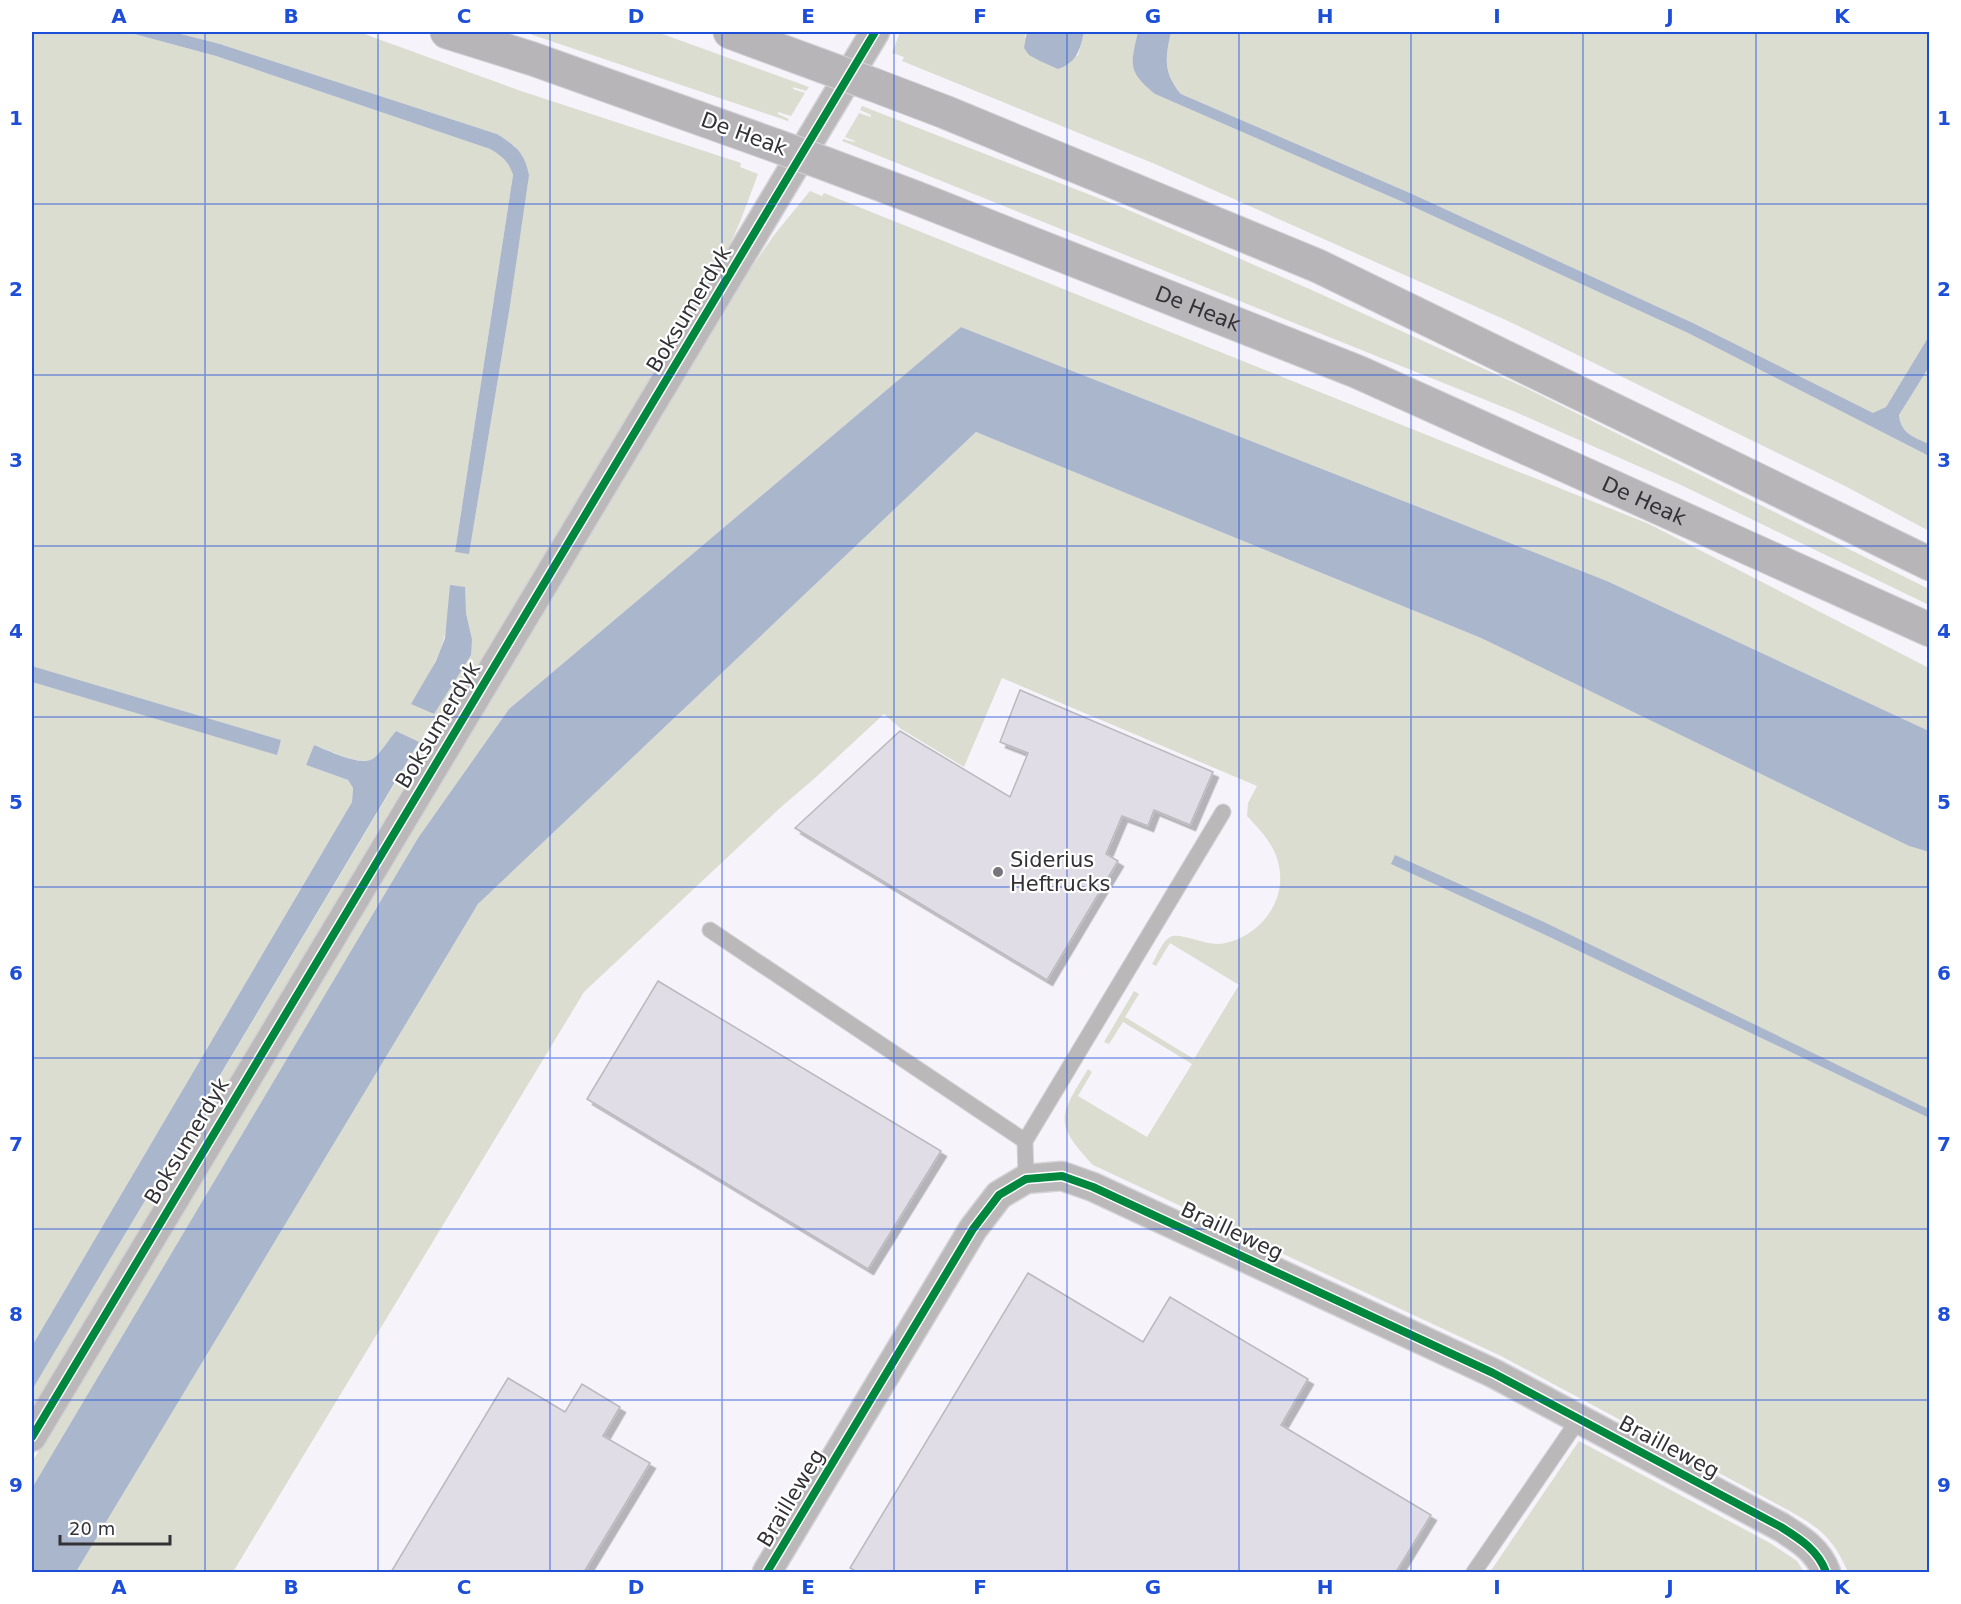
<svg xmlns="http://www.w3.org/2000/svg" width="1961" height="1604" viewBox="0 0 1961 1604" font-family="'DejaVu Sans',sans-serif">
<style>
.green{fill:#dbddd0;fill-rule:evenodd}
.water{fill:#aab6cb}
.building{fill:#e0dde6;stroke:#bab9bd;stroke-width:1.5;filter:url(#shadow)}
.lines{fill:none;stroke-linecap:round;stroke-linejoin:round}
.lane-casing{stroke:#d3d2d6;stroke-width:17}
.street-casing{stroke:#d3d2d6;stroke-width:31}
.highway-casing{stroke:#d3d2d6;stroke-width:35}
.lane{stroke:#bab8b9;stroke-width:15}
.street{stroke:#bab8b9;stroke-width:28}
.highway{stroke:#b7b5b8;stroke-width:33}
.highway-bridge-casing{stroke:#d3d2d6;stroke-width:35;stroke-linecap:butt}
.highway-bridge{stroke:#b7b5b8;stroke-width:33}
.cycleway-casing{stroke:#fff;stroke-width:11}
.cycleway{stroke:#00873e;stroke-width:8}
.grid{fill:none;stroke:#1d4ed8;stroke-width:1.5;stroke-opacity:0.55}
.poi-dot{fill:#77757b;stroke:#fff;stroke-width:2}
.labels{text-anchor:middle;dominant-baseline:central;stroke-width:4.5;stroke-linejoin:round;paint-order:stroke}
.street-label{font-size:21px;fill:#333136;stroke:#fff}
.poi-label{font-size:21px;fill:#333136;stroke:#fff;text-anchor:start}
.neatline{fill:none;stroke:#1d4ed8;stroke-width:2}
.grid-label{font-size:20px;text-anchor:middle;font-weight:bold;fill:#1d4ed8}
</style>
<defs>
<filter id="shadow"><feDropShadow dx="5.5" dy="5.5" stdDeviation="0" flood-color="#0004"/></filter>
</defs>
<rect width="100%" height="100%" fill="#f6f4fa"/>
<!-- green -->
<g class="green">
<path d="M32,32h95l89,24 274,93c12,7 19,13 23,26l-58,377 14,1 40,-241 6,-166 -18,-12 -277,-90 -47,-12h186l159,58 223,73 -1,4 18,7 -18,48 -13,29 -282,469 -7,3 -6,-1 -8,12 6,9 -398,671v-24l387,-647 -23,-12c-7,8 -14,20 -22,27 -13,10 -46,-9 -60,-13l-8,20 42,15 5,8 -1,14 -320,544v-664l244,72 5,-14 -249,-74zM466,613l6,26 -38,75 -22,-10c17,-30 32,-52 36,-86z"/>
<polygon points="524,32 657,32 809,87 806,91 793,87 793,89 805,93 791,116 778,112 778,114 789,119 788,121"/>
<polygon points="900,32 1027,32 1025,37 1078,56 1084,32 1138,32 1133,54 1155,94 1405,203 1688,333 1929,456 1929,531 1845,486 1508,321 1155,164 902,61 904,57 892,53"/>
<path d="M1171,32h758v304l-43,71 -13,7 -11,-5 -169,-86 -283,-130 -229,-99c-18,-23 -16,-36 -10,-62z"/>
<polygon points="862,106 1124,208 1314,291 1526,388 1929,589 1929,605 1681,485 1513,411 842,141 843,139 855,142 855,141 845,137 859,113 871,117 871,115 860,110"/>
<polygon points="810,191 822,196 824,193 1649,524 1929,668 1929,731 1607,581 961,327 509,709 418,838 32,1488 32,1462 749,271 774,235"/>
<path d="M1929,367v77c-15,-7 -28,-10 -30,-29z"/>
<path d="M976,432l505,206 428,208 20,6v257l-537,-245 149,69 388,185v454h-81c-15,-34 -28,-44 -60,-62l-287,-154 -408,-191c-40,-43 -34,-48 -5,-96l4,3 -14,24 69,41 45,-73 -69,-42 -14,22 -5,-2 30,-51 5,3 -14,23 69,42 45,-74 -69,-42 -14,23 -4,-2c5,-8 10,-23 18,-27 9,-5 34,8 49,7 37,-4 68,-40 60,-78 -4,-21 -18,-35 -32,-50l1,-13 9,-17 -255,-108 -38,89 -63,-38 -17,-15 -69,64 -35,30 -196,184 -351,580h-157l402,-668z"/>
<polygon points="1579,1441 1770,1543 1797,1561 1804,1572 1490,1572"/>
</g>
<!-- water -->
<g class="water">
<path d="M127,32h46l47,12 277,90c19,12 27,18 32,41l-20,137 -40,242 -14,-2 58,-377c-4,-13 -11,-19 -23,-26l-274,-93z"/>
<path d="M1027,32h57c-4,18 -7,30 -26,37l-18,-8 -11,-6 -5,-7z"/>
<path d="M1138,32h33c-6,26 -8,40 10,62l229,99 283,130 180,90 13,-6 43,-71v31l-30,48c2,19 15,22 30,29v12l-241,-123 -283,-130 -250,-109c-27,-22 -25,-29 -17,-62z"/>
<polygon points="961,327 1607,581 1929,731 1929,852 1909,846 1481,638 976,432 478,904 76,1572 32,1572 32,1488 418,838 509,709"/>
<polygon points="450,585 465,587 466,613 472,639 471,655 434,714 411,704 436,661 445,638"/>
<polygon points="32,666 281,740 277,755 32,682"/>
<path d="M396,731l23,11 -387,648v-44l320,-544 1,-14 -5,-8 -42,-15 8,-20c14,5 48,23 60,13 8,-7 15,-19 22,-27z"/>
<polygon points="1395,855 1546,923 1920,1105 1929,1109 1929,1118 1541,933 1391,864"/>
</g>
<!-- building -->
<g class="building">
<polygon points="1020,690 1213,772 1190,825 1154,810 1148,826 1122,816 1106,854 1118,861 1047,980 795,828 900,731 1010,797 1028,753 1000,742"/>
<polygon points="658,981 941,1151 868,1269 587,1099"/>
<polygon points="1028,1273 1143,1342 1170,1297 1308,1379 1281,1425 1431,1515 1396,1572 857,1572 850,1568"/>
<polygon points="508,1378 565,1412 582,1384 620,1407 603,1436 650,1463 584,1572 391,1572"/>
</g>
<g class="lines">
<defs>
<g id="lane">
<polyline points="710,930 1025,1141"/>
<polyline points="1026,1179 1025,1141 1223,812"/>
<polyline points="1474,1572 1579,1419"/>
</g>
<g id="street">
<polyline points="32,1437 875,32"/>
<path d="M767,1572l206,-343 26,-34 27,-16 36,-3 31,11 400,186 288,154c19,12 37,23 45,45"/>
</g>
<g id="highway">
<polyline points="447,32 533,59 774,145"/>
<polyline points="730,32 822,66"/>
<polyline points="874,85 945,112 1318,266 1930,564"/>
<path id="s1" d="M826,164l88,33 444,175 572,258"/>
</g>
</defs>
<!-- lane casing -->
<use href="#lane" class="lane-casing"/>
<!-- street casing -->
<use href="#street" class="street-casing"/>
<!-- highway casing -->
<use href="#highway" class="highway-casing"/>
<!-- lane -->
<use href="#lane" class="lane"/>
<!-- street -->
<use href="#street" class="street"/>
<!-- highway -->
<use href="#highway" class="highway"/>
<defs>
<g id="highway-bridge">
<polyline points="822,66 874,85"/>
<polyline points="774,145 826,164"/>
</g>
</defs>
<!-- highway-bridge casing -->
<use href="#highway-bridge" class="highway-bridge-casing"/>
<!-- highway-bridge -->
<use href="#highway-bridge" class="highway-bridge"/>
<defs>
<g id="cycleway">
<polyline points="32,1437 875,32"/>
<path d="M767,1572l206,-343 26,-34 27,-16 36,-3 31,11 400,186 288,154c19,12 37,23 45,45"/>
</g>
</defs>
<!-- cycleway casing -->
<use href="#cycleway" class="cycleway-casing"/>
<!-- cycleway -->
<use href="#cycleway" class="cycleway"/>
</g>
<!-- grid -->
<path class="grid" d="M205,32v1540M378,32v1540M550,32v1540M722,32v1540M894,32v1540M1067,32v1540M1239,32v1540M1411,32v1540M1583,32v1540M1756,32v1540M32,204h1898M32,375h1898M32,546h1898M32,717h1898M32,887h1898M32,1058h1898M32,1229h1898M32,1400h1898"/>
<!-- markers -->
<circle class="poi-dot" cx="998" cy="872" r="6"/>
<g class="labels">
<!-- street labels -->
<g class="street-label">
<text transform="translate(744 134) rotate(20)">De Heak</text>
<text transform="translate(689 309) rotate(-59)">Boksumerdyk</text>
<text stroke="none"><textPath href="#s1" startOffset="399">De Heak</textPath></text>
<text stroke="none"><textPath href="#s1" startOffset="885">De Heak</textPath></text>
<text transform="translate(438 725) rotate(-59)">Boksumerdyk</text>
<text transform="translate(187 1141) rotate(-59)">Boksumerdyk</text>
<text transform="translate(1232 1231) rotate(25)">Brailleweg</text>
<text transform="translate(1669 1447) rotate(28)">Brailleweg</text>
<text transform="translate(791 1498) rotate(-59)">Brailleweg</text>
</g>
<!-- poi labels -->
<g class="poi-label">
<text x="1010" y="860">Siderius<tspan x="1010" dy="24">Heftrucks</tspan></text>
</g>
</g>
<!-- border -->
<rect width="1961" height="1604" fill="none" stroke="#ffffff" stroke-width="66"/>
<!-- scale -->
<path d="M60 1535v9h110v-9" fill="none" stroke="#333136" stroke-width="3"/>
<text x="69" y="1535" font-size="18" fill="#333136" stroke="#ffffff" stroke-width="4.5" paint-order="stroke">20 m</text>
<rect x="33" y="33" width="1895" height="1538" class="neatline"/>
<g class="grid-label">
<text x="119" y="23">A</text>
<text x="291" y="23">B</text>
<text x="464" y="23">C</text>
<text x="636" y="23">D</text>
<text x="808" y="23">E</text>
<text x="980" y="23">F</text>
<text x="1153" y="23">G</text>
<text x="1325" y="23">H</text>
<text x="1497" y="23">I</text>
<text x="1670" y="23">J</text>
<text x="1842" y="23">K</text>
<text x="16" y="125">1</text>
<text x="1944" y="125">1</text>
<text x="16" y="296">2</text>
<text x="1944" y="296">2</text>
<text x="16" y="467">3</text>
<text x="1944" y="467">3</text>
<text x="16" y="638">4</text>
<text x="1944" y="638">4</text>
<text x="16" y="809">5</text>
<text x="1944" y="809">5</text>
<text x="16" y="980">6</text>
<text x="1944" y="980">6</text>
<text x="16" y="1151">7</text>
<text x="1944" y="1151">7</text>
<text x="16" y="1321">8</text>
<text x="1944" y="1321">8</text>
<text x="16" y="1492">9</text>
<text x="1944" y="1492">9</text>
<text x="119" y="1594">A</text>
<text x="291" y="1594">B</text>
<text x="464" y="1594">C</text>
<text x="636" y="1594">D</text>
<text x="808" y="1594">E</text>
<text x="980" y="1594">F</text>
<text x="1153" y="1594">G</text>
<text x="1325" y="1594">H</text>
<text x="1497" y="1594">I</text>
<text x="1670" y="1594">J</text>
<text x="1842" y="1594">K</text>
</g>
</svg>
